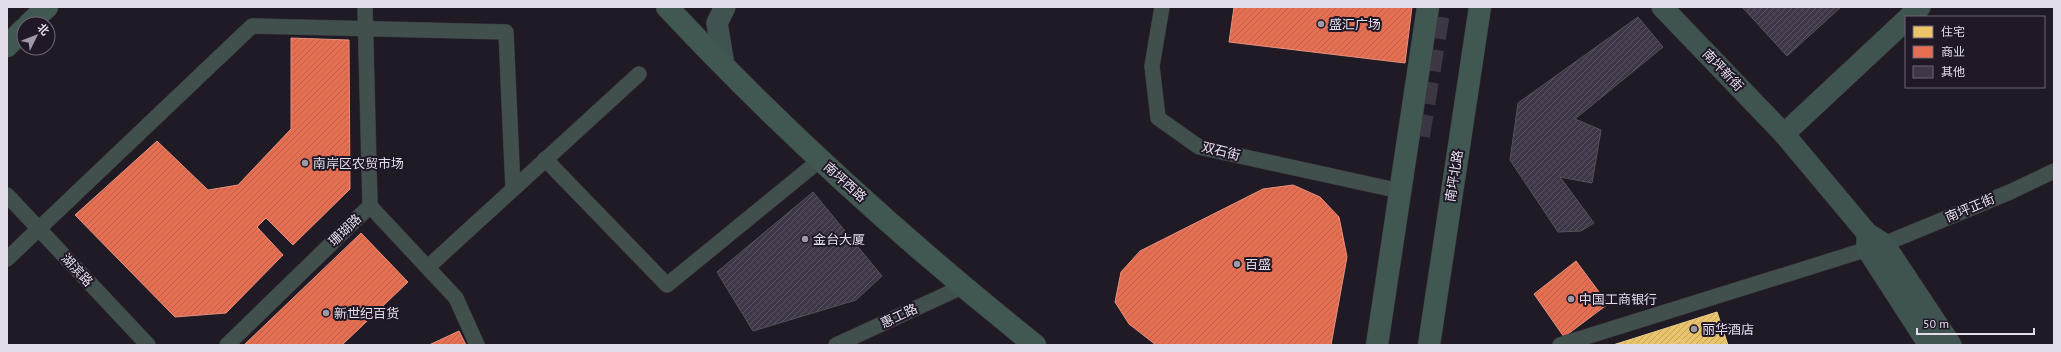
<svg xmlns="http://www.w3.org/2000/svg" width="2061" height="352" viewBox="0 0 2061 352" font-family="'PT Sans','Noto Sans SC',sans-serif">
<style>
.homes{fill:url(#homes-hatch);stroke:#e7cc90}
.shops{fill:url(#shops-hatch);stroke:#e6907f}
.building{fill:url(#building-hatch);stroke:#555159}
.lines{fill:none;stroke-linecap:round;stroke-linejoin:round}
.highway-tunnel{stroke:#3c3742;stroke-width:22;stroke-dasharray:22 11;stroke-linecap:butt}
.street-casing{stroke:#3a363f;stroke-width:16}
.secondary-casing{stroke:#3a363f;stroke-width:22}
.primary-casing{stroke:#3a363f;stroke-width:23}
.street{stroke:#41504c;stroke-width:15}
.secondary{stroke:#3f5450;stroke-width:21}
.primary{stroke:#415751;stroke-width:22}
.poi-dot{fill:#9e99a4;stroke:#201727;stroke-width:1.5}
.labels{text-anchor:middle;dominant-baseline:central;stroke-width:4;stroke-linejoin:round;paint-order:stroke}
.poi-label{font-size:13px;fill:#e3dee9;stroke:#201727;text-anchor:start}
.street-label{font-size:13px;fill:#e3dee9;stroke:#201727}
</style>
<defs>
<pattern id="homes-hatch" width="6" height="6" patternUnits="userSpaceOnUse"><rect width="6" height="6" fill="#e9c46a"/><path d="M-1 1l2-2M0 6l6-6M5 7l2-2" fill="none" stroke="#c0a461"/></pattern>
<pattern id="shops-hatch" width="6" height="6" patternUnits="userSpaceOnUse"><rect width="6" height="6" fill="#e76f51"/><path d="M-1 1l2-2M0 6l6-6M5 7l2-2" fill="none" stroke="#b6624e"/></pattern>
<pattern id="building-hatch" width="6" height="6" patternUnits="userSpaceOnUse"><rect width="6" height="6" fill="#3f3747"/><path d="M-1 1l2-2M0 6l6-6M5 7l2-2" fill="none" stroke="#5b5462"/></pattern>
</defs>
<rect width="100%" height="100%" fill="#1f1a24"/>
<!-- homes -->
<g class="homes">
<polygon points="1717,312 1728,345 1613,345"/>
<polygon points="1683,340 1685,345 1667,345"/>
</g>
<!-- shops -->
<g class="shops">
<polygon points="1234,7 1412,7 1405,63 1229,42"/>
<polygon points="291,38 349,40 350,189 293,245 266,218 257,227 283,255 226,313 175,317 75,215 157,141 208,190 238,185 291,129"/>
<polygon points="1293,185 1320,197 1339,217 1347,257 1331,345 1156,345 1129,324 1115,302 1121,272 1140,251 1263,189"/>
<polygon points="361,233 408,282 342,345 244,345"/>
<polygon points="1576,261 1608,304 1564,337 1534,294"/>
<polygon points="459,331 466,345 429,345"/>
</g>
<!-- building -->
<g class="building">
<polygon points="1742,7 1841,7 1787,56"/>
<polygon points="1638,17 1663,47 1575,119 1601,130 1592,183 1560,177 1594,223 1581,231 1558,232 1510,160 1518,103"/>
<polygon points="813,192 882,276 856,300 753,331 717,272"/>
</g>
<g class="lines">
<!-- highway-tunnel -->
<polyline class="highway-tunnel" points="1419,136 1440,7"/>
<defs>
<g id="street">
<polyline points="365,7 370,206"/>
<polyline points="1162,7 1152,66 1158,118 1199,147 1400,191"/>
<polyline points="545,159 667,285 820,160"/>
<polyline points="7,195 148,345"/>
<polyline points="7,259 252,26 506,32 513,189"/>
<polyline points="428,267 639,74"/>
<polyline points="227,345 370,206 456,298 477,345"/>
<polyline points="836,345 962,287"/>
<polyline points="1560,345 1884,244 2010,192 2054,171"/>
</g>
<g id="secondary">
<polyline points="1662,7 1784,134 1906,20"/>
<polyline points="1909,17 1920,7"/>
<polyline points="724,65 717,23 725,7"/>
<polyline points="1784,134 1867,233 1884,244 1951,345"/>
<polyline points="1867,233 1867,249 1929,345"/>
</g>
<g id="primary">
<path d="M667,7c114,122 238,234 368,338"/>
<polyline points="29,24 47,7"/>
<polyline points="7,46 24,29"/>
<polyline points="1377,345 1428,7"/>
<polyline points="1429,345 1480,7"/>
</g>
</defs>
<!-- street casing -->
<use href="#street" class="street-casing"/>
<!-- secondary casing -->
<use href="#secondary" class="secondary-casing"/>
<!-- primary casing -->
<use href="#primary" class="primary-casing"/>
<!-- street -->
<use href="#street" class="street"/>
<!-- secondary -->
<use href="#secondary" class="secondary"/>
<!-- primary -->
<use href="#primary" class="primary"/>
</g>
<!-- markers -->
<g class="poi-dot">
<circle cx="1321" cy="24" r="4"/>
<circle cx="305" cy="163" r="4"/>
<circle cx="805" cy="239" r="4"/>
<circle cx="1237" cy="264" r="4"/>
<circle cx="1571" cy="299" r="4"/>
<circle cx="326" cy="313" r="4"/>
<circle cx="1694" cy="329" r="4"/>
</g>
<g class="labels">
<!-- poi labels -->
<g class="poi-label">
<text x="1329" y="24">盛汇广场</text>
<text x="313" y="163">南岸区农贸市场</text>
<text x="813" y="239">金台大厦</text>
<text x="1245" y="264">百盛</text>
<text x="1579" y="299">中国工商银行</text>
<text x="334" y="313">新世纪百货</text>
<text x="1702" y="329">丽华酒店</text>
</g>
<!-- street labels -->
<g class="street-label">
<text transform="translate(1723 70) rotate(46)">南坪新街</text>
<text transform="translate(1221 151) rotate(14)">双石街</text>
<text transform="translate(1454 176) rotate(-81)">南坪北路</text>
<text transform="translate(845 182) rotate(42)">南坪西路</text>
<text transform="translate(1970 208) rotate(-23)">南坪正街</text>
<text transform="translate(345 230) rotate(-44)">珊瑚路</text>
<text transform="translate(77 270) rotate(47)">湖滨路</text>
<text transform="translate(899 316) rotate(-25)">惠工路</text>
</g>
</g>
<!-- border -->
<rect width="2061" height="352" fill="none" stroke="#e3dee9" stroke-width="16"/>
<!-- legend -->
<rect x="1905" y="16" width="140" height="72" fill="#201727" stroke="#6e6775"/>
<rect x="1913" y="26" width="20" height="12" fill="#e9c46a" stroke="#6e6775"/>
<text x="1941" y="36" font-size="12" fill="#e3dee9">住宅</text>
<rect x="1913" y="46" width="20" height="12" fill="#e76f51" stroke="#6e6775"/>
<text x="1941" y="56" font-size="12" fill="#e3dee9">商业</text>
<rect x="1913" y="66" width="20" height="12" fill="#3f3747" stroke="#6e6775"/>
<text x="1941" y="76" font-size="12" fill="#e3dee9">其他</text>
<!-- north arrow -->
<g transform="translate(36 36) rotate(47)"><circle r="19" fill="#201727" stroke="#6e6775"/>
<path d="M0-3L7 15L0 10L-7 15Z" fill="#9e99a4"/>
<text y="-6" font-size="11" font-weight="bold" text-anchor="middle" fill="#e3dee9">北</text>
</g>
<!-- scale -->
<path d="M1917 328v6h117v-6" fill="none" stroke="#e3dee9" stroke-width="2"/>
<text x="1923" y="328" font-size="12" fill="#e3dee9" stroke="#201727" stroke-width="3" paint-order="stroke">50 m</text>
</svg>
